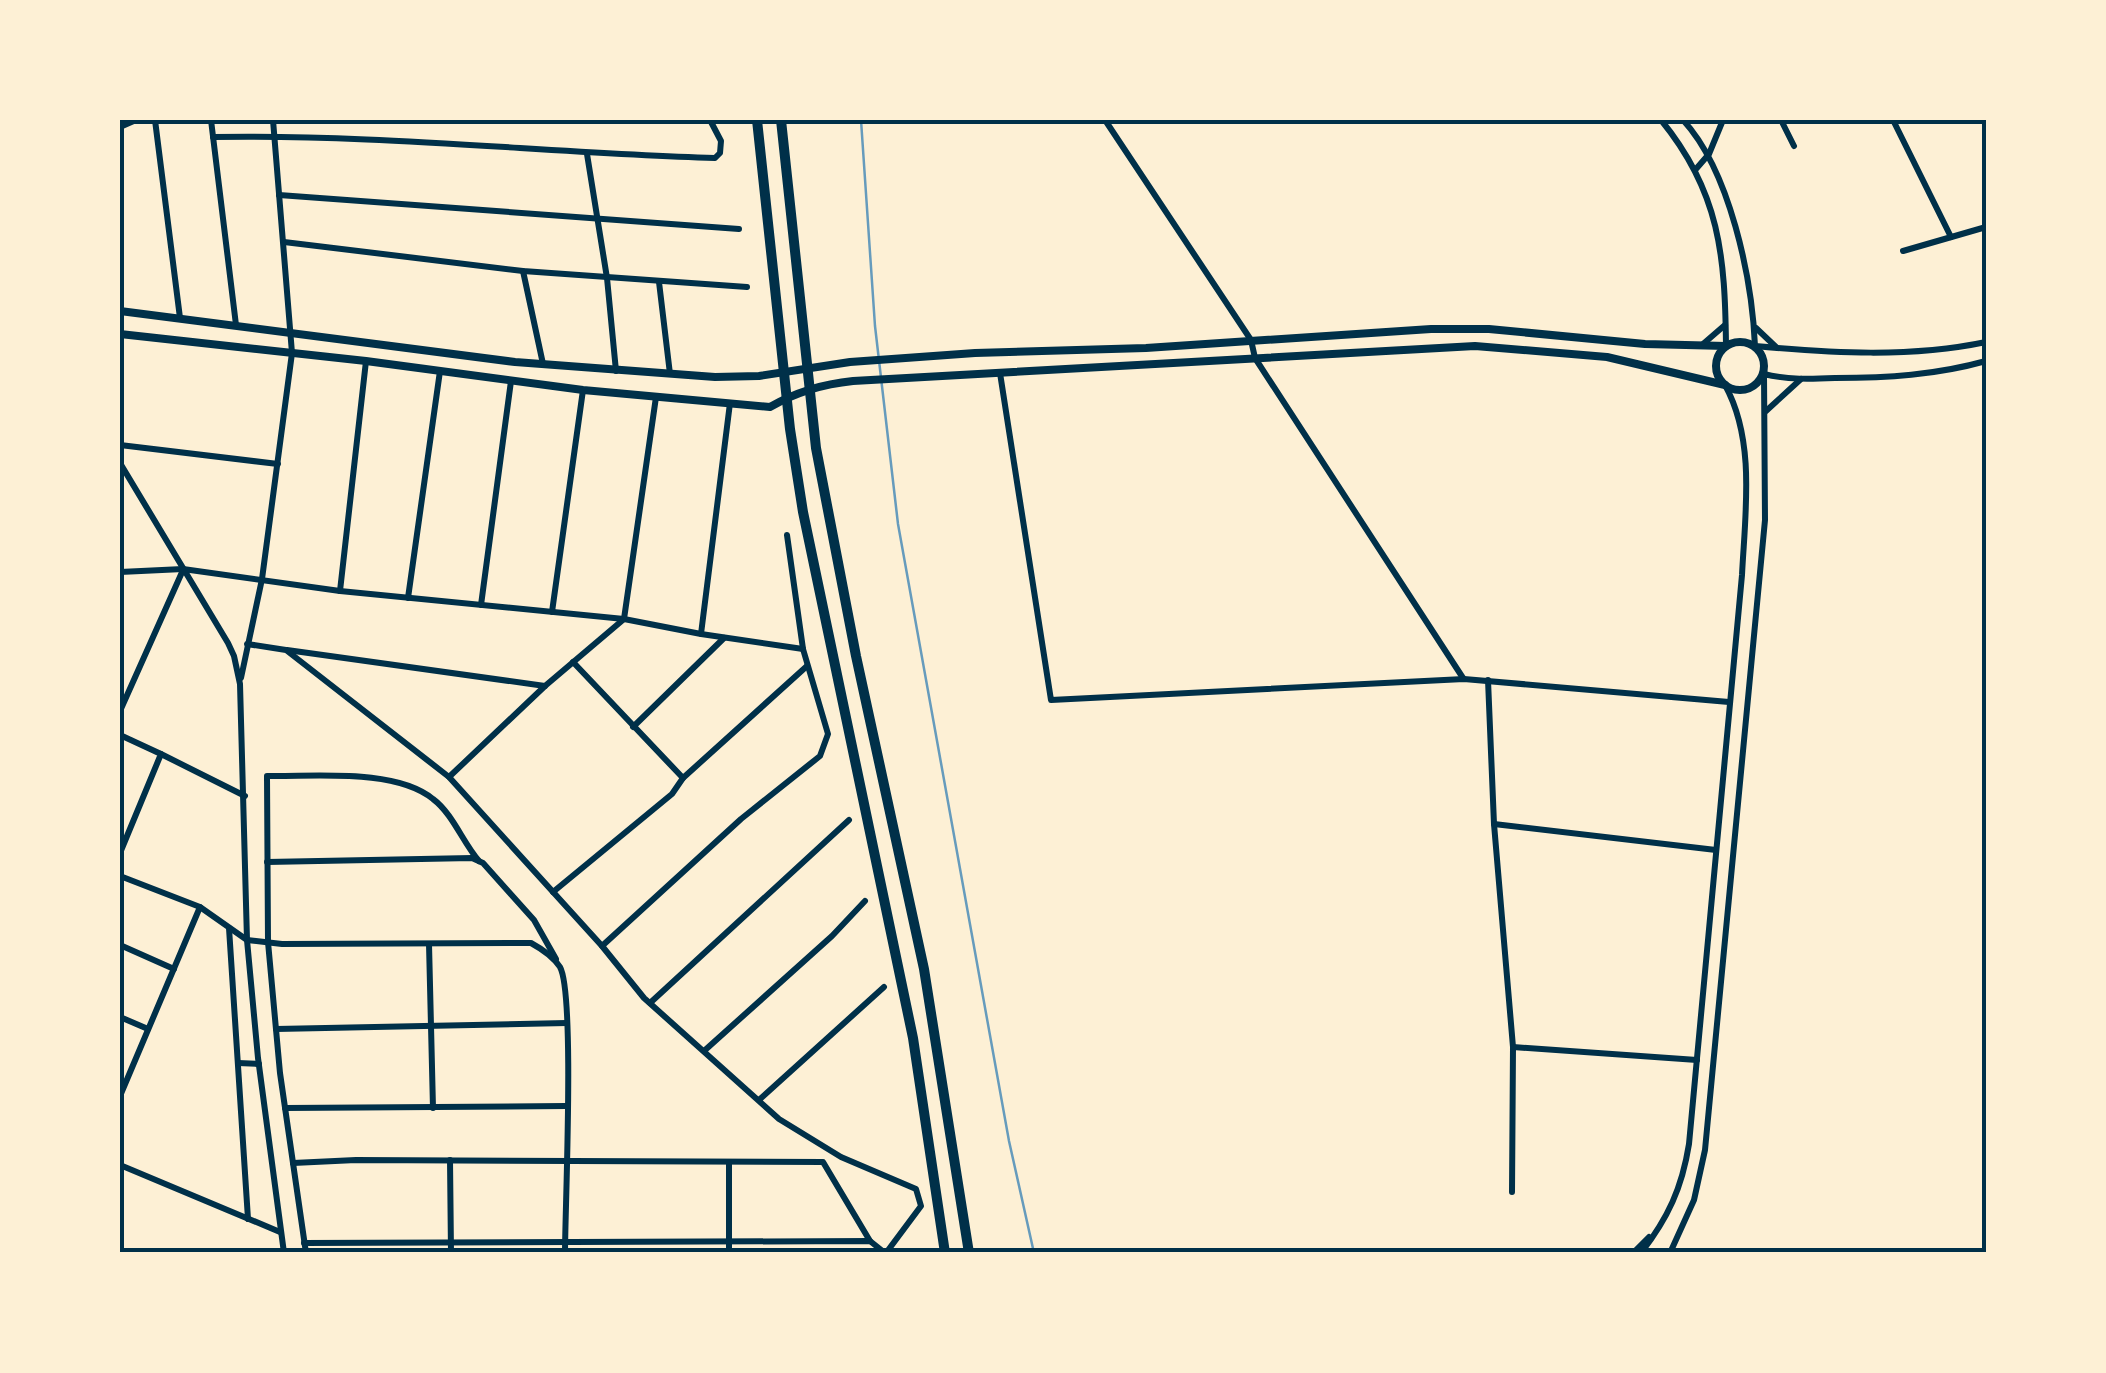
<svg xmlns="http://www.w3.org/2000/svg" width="2106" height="1373" viewBox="0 0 2106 1373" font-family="Raleway,sans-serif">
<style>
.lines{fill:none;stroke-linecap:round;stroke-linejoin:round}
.stream{stroke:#669bbc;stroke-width:2.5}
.minor{stroke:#003049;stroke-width:6}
.tertiary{stroke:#003049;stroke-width:8}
.trunk{stroke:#003049;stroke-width:10}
.neatline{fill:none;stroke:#003049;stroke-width:4}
</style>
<rect width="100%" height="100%" fill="#fdf0d5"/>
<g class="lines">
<!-- stream -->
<polyline class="stream" points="861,120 875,326 898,524 1009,1141 1034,1253"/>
<!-- minor -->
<g class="minor">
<polyline points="155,120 180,318"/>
<polyline points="211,120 236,325"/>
<polyline points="1105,120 1251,340 1255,358 1463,678"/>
<path d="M1661,120c59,72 64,136 65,226"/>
<path d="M1683,120c47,51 69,158 72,226 77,7 155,12 231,-4"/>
<polyline points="1781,120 1794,146"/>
<polyline points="1893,120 1951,237"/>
<polyline points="120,127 136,120"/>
<path d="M213,137c167,-3 335,16 502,21l5,-5 1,-12 -11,-21"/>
<polyline points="587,154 607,278 616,371"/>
<polyline points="1696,169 1709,154 1723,120"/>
<polyline points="279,195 739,229"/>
<polyline points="284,242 523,271 747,287"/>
<polyline points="1903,251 1986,227"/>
<polyline points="523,271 543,364"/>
<polyline points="659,282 670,374"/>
<polyline points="1756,328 1776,347"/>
<polyline points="1703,344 1725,325"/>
<polyline points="1000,373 1051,700 1464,679 1729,702"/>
<polyline points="1766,411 1801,379"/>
<polyline points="120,445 278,464"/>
<polyline points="120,463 228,643 234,656 240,684 247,940 258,1058 284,1253"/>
<polyline points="120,572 183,569 340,591 624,619 701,634 803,649"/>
<polyline points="340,591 366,361"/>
<polyline points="408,598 440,371"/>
<polyline points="481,605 511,381"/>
<polyline points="552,612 583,390"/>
<polyline points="701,634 730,403"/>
<polyline points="247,644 286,650 449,777 602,946 644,998 779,1119 841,1157 916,1189 921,1206 886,1253"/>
<polyline points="287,650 545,686"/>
<polyline points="573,662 683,778"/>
<polyline points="241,678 262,579 292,353 273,120"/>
<polyline points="1488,680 1494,824 1513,1047"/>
<polyline points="120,711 183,570"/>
<polyline points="633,727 724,638"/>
<polyline points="120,735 161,754 120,853"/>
<polyline points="161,754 245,796"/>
<polyline points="449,777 545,686 624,619 656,397"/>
<polyline points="1494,824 1716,850"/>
<polyline points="267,862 472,858 483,863 534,920 556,959"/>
<path d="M120,876l80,31 47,33 35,4 249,-1c11,6 22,13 29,24 15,27 5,241 5,286"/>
<polyline points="553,892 672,794 683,778 807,666"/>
<polyline points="229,928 248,1219"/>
<polyline points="429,944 433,1108"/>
<polyline points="120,945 174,969"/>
<polyline points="602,946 741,819 820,756 828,734 803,649 787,535"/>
<polyline points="650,1003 849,820"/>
<polyline points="120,1017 148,1029"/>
<polyline points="276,1029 567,1023"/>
<polyline points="704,1051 832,936 865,901"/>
<polyline points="238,1063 259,1064"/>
<polyline points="120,1096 200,907"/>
<polyline points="759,1100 884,987"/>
<polyline points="285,1108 566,1106"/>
<polyline points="450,1160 451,1253"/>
<polyline points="293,1163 356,1160 823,1162 870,1241"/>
<polyline points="120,1165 280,1232"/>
<polyline points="1512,1192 1513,1047 1697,1060"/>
<polyline points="304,1243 870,1241 885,1253"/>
<path d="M306,1253l-26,-180 -12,-131 -1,-166c48,1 128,-8 166,23 20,15 30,44 46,62"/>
<polyline points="729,1253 729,1163"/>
<polyline points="1633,1253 1649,1237"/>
<path d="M1641,1253c27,-35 41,-65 48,-109l53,-569c3,-61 14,-134 -17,-190"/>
<path d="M1670,1253l24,-53 11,-50 60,-630 -1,-146c23,6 48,5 71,4 52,0 101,-3 151,-17"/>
</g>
<!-- tertiary -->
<g class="tertiary">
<polyline points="120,311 515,362 715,377 759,376 850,362 975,353 1146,348 1431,329 1489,329 1645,344 1726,346"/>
<path d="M120,334l246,27 217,29 187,17c26,-15 53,-23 83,-26l622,-35 132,11 118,28"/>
<circle cx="1740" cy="366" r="24"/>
</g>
<!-- trunk -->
<g class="trunk">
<polyline points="757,120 790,429 803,512 913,1038 945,1253"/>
<polyline points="781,120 816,448 856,656 924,969 969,1253"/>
</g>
</g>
<!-- border -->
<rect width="2106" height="1373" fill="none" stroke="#fdf0d5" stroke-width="245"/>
<rect x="122" y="122" width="1862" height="1128" class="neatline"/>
</svg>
